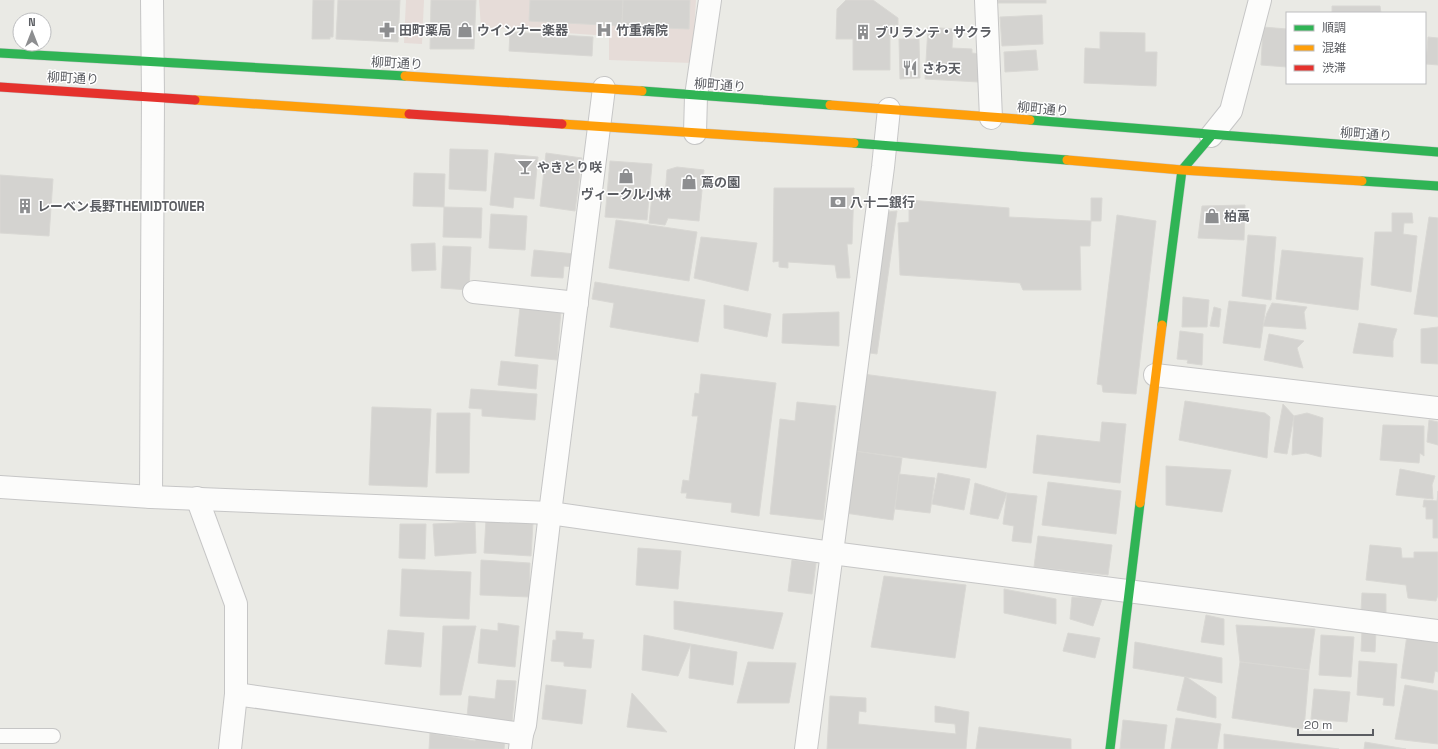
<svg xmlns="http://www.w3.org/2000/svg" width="1438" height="749" viewBox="0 0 1438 749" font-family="'Space Grotesk','Noto Sans JP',sans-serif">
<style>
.medical{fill:#e6dcd8}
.building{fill:#d4d3d0;stroke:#d9d8d4}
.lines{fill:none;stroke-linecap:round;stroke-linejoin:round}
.lane-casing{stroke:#c6c6c6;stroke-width:16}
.street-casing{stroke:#c6c6c6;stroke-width:24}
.fast-casing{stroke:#c7c7c7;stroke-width:10}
.slow-casing{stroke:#c7c7c7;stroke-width:10}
.jam-casing{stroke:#c7c7c7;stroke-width:10}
.lane{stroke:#fcfcfb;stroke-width:14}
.street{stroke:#fcfcfb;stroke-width:22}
.fast{stroke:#30b455;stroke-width:9}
.slow{stroke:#ff9f0a;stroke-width:9}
.jam{stroke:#e5322d;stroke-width:9}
.labels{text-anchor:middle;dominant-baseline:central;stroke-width:3;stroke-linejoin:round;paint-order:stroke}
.poi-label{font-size:13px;font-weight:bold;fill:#5b5d62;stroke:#fff;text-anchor:start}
.street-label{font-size:13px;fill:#5b5d62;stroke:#fff}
</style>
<rect width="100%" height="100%" fill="#eaeae5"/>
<!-- medical -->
<g class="medical">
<polygon points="406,0 424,0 422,44 404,43"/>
<polygon points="479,0 696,0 692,63 609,60 609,36 481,27"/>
</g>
<!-- building -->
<g class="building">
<polygon points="313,0 334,0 333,37 330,37 330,39 312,39"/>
<polygon points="338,0 400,0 398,42 336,39"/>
<polygon points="431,0 476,0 474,49 430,49"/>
<polygon points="530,0 623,0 622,26 529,21"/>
<polygon points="623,0 690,0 689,29 622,26"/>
<polygon points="846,0 873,0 898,18 898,25 890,25 890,70 853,70 853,39 836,39 837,9"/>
<rect x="998" y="0" width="48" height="3"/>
<polygon points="1332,6 1380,6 1381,13 1332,13"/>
<polygon points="1042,15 1043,44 1002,46 1000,17"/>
<polygon points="928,27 953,29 952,48 972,49 972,53 981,54 979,82 925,79"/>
<polygon points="1263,27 1287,29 1287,67 1261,65"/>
<polygon points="510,32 593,37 592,56 509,51"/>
<polygon points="1100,32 1145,33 1145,52 1157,52 1156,86 1084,83 1085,48 1100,49"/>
<polygon points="1428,37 1438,38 1438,65 1426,64"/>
<polygon points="899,39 919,39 920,78 900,79"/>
<polygon points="1036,50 1038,70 1005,72 1004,52"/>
<polygon points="450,149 488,150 486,191 449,189"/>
<polygon points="495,153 538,157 534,199 514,197 513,208 490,205"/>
<polygon points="546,153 582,158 575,211 540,206"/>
<polygon points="610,161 652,164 647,220 605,217"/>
<polygon points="677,167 704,170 699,221 668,218 665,225 649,223 652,196 665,197 667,170"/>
<polygon points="414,173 445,174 444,207 413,206"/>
<polygon points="0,175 53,179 49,236 0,233"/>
<polygon points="774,188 854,188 852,244 847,244 850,278 837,278 835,265 788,262 788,268 779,267 779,261 773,262"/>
<polygon points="1091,198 1102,198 1101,221 1091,221"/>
<polygon points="909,200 1009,208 1009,217 1091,221 1090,246 1080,246 1081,290 1023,290 1020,283 900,275 898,223 909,222"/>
<polygon points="1245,205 1244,240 1198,238 1202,206"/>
<polygon points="444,207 482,208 481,238 443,237"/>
<polygon points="897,211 877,354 870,353 888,212"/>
<polygon points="1392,213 1412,213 1413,223 1404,223 1403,234 1417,236 1411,292 1371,285 1375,232 1392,232"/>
<polygon points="491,214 527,216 525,250 489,248"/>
<polygon points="1117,215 1156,221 1136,394 1103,392 1102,385 1097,384"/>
<polygon points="1429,217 1438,218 1438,317 1414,314"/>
<polygon points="616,220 697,232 689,281 609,268"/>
<polygon points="1248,235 1276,237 1271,300 1242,296"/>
<polygon points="701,237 757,243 748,291 694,278"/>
<polygon points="435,243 436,270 412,271 411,244"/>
<polygon points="443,246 471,247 469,290 441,288"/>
<polygon points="534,250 575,254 573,267 564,266 563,278 531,276"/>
<polygon points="1282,250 1363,258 1358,310 1276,299"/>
<polygon points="595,282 705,300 698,342 610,327 614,303 592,299"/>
<polygon points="1183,297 1209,300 1207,327 1182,327"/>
<polygon points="1229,301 1266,305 1260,348 1223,343"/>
<polygon points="1272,303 1307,307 1304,312 1306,329 1263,326 1267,313"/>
<polygon points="724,305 771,314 767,337 724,328"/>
<polygon points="520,307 561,310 557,360 515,356"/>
<polygon points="1214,307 1221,309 1219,327 1210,326"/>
<polygon points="839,312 839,346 782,343 783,314"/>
<polygon points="1359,323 1397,329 1393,341 1393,357 1353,353"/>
<polygon points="1438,327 1438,364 1421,363 1421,329"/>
<polygon points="1180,331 1203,334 1202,365 1187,363 1188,360 1177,359"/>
<polygon points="1269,334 1304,341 1297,348 1303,368 1264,360"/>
<polygon points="501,361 538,365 536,389 498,385"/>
<polygon points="701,374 776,383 759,516 731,512 732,503 686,498 687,493 681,493 683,480 689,481 698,416 692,416 695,393 699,394"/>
<polygon points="863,374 996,392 986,468 854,451"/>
<polygon points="471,389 537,394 535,420 482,416 482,409 469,408"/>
<polygon points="1185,401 1265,413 1270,417 1267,458 1179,440"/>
<polygon points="797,402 836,406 823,520 770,514 780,419 795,421"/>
<polygon points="1283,404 1294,416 1287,454 1274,452"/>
<polygon points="372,407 431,409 427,487 369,485"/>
<polygon points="437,413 470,413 469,473 436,473"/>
<polygon points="1307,413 1323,418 1321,457 1306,453 1292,455 1294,416"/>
<polygon points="1429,420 1438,422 1438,445 1427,442"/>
<polygon points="1102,422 1126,424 1120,483 1033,473 1037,435 1100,442"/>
<polygon points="1383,425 1424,426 1424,456 1420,453 1419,463 1380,460"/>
<polygon points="854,451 902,458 893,520 845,513"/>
<polygon points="1166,466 1231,470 1222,512 1166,505"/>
<polygon points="1400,469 1435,476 1432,485 1433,499 1396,495"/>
<polygon points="938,473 970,479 964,510 932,504"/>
<polygon points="899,474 935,478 930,513 895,509"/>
<polygon points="1048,482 1121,491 1116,534 1042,525"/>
<polygon points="975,483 1007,493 998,519 970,514"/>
<polygon points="1438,491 1438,538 1433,538 1433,519 1426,519 1426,507 1423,507 1424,500 1437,501"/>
<polygon points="1007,493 1037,496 1031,543 1012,541 1014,526 1003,524"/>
<polygon points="486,520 533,523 531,556 484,553"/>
<polygon points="475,522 476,553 435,556 433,524"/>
<polygon points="400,524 426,524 425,559 399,558"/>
<polygon points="1038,536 1112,545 1108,575 1034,567"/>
<polygon points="1370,545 1401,548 1402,558 1414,558 1414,552 1438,552 1438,595 1436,601 1408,598 1406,585 1366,580"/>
<polygon points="638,548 681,551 678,589 636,585"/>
<polygon points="481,560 530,563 529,597 480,595"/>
<polygon points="792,560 816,563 812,594 788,591"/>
<polygon points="402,569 471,572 469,619 400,616"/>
<polygon points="884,576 966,585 955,658 871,647"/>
<polygon points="1004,589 1056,599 1056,624 1004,613"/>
<polygon points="1362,593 1386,594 1386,614 1361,611"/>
<polygon points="1072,597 1102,599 1093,626 1070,619"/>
<polygon points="674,601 783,613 773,649 674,629"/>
<polygon points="1206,615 1224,619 1224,645 1201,642"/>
<polygon points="498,623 519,626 515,667 478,663 481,629 498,631"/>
<polygon points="1236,625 1315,629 1309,670 1240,662"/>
<polygon points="443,626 476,626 461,695 440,695"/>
<polygon points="388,630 424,633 421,667 385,664"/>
<polygon points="1362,630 1376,631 1375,652 1361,651"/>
<polygon points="556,631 583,633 582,639 594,640 591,668 564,666 564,662 551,661 553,640 556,640"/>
<polygon points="1068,633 1100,638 1095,658 1063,651"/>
<polygon points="644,635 691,644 678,676 642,670"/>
<polygon points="1321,635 1354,637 1351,677 1319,675"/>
<polygon points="1407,635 1438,640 1438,672 1435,671 1433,683 1401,678"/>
<polygon points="1135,642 1222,658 1222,683 1133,668"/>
<polygon points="691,644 737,652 733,685 689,678"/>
<polygon points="1359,661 1397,664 1394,706 1383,705 1384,698 1357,695"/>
<polygon points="748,662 796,663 789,703 737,703"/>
<polygon points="1240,662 1309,670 1304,729 1232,718"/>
<polygon points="1185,676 1216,697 1216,718 1177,710"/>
<polygon points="497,680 516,681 512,722 467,717 469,696 495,699"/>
<polygon points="546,685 586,690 582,724 542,719"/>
<polygon points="1405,685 1438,691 1438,744 1395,739"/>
<polygon points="1314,689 1350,692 1347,722 1311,719"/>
<polygon points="632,693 667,732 627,727"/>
<polygon points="830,696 866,698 866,712 859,711 858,724 956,734 955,724 935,722 935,706 969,712 966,749 827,749"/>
<polygon points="1176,718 1221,724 1217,749 1171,749"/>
<polygon points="1123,720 1167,725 1164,749 1120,749"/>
<polygon points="979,727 1071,739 1071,749 976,749"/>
<polygon points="430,733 475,741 478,735 505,742 504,749 429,749"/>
<polygon points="1224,734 1339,749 1224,749"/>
<polygon points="1365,742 1406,749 1364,749"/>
</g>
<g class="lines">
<defs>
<polyline id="lane" points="0,736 53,736"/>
<g id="street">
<polyline points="986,0 991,118"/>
<polyline points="695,133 696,96 710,0"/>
<polyline points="1211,136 1231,111 1260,0"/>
<polyline points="474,292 577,303"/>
<polyline points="1155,375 1438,408"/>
<polyline points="0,487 151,497 550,513 832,553 1438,631"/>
<polyline points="151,497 153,96 152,0"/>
<polyline points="197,498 236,604 236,694 230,749"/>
<polyline points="236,694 522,734"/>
<polyline points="520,749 522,734 525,725 550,513 604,88"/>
<polyline points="806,749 883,167 889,109"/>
</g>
<g id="fast">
<polyline points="0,53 405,76"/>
<polyline points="642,91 830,105"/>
<polyline points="1030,120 1438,152"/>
<polyline points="854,143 1067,160"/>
<polyline points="1362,181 1438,186"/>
<polyline points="1162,325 1182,170 1211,136"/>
<polyline points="1110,749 1140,503"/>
</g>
<g id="slow">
<polyline points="405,76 642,91"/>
<polyline points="195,100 409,114"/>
<polyline points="830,105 1030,120"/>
<polyline points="562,124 854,143"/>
<polyline points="1067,160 1182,170 1362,181"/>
<polyline points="1140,503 1162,325"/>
</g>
<g id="jam">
<polyline points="0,87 195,100"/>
<polyline points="409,114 562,124"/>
</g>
</defs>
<!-- lane casing -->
<use href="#lane" class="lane-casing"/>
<!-- street casing -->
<use href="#street" class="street-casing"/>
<!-- fast casing -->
<use href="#fast" class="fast-casing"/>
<!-- slow casing -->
<use href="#slow" class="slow-casing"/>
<!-- jam casing -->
<use href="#jam" class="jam-casing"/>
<!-- lane -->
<use href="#lane" class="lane"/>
<!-- street -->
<use href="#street" class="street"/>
<!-- fast -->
<use href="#fast" class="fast"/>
<!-- slow -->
<use href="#slow" class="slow"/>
<!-- jam -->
<use href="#jam" class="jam"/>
</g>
<!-- icons -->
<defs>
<symbol id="pharmacy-bare" viewBox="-9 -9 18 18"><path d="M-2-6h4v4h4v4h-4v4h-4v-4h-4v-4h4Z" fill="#8d8e90" stroke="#fff" stroke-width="2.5" paint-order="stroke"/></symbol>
<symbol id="shop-bare" viewBox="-9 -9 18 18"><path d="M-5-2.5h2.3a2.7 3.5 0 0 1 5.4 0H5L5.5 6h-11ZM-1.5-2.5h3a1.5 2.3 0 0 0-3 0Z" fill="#8d8e90" stroke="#fff" stroke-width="2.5" paint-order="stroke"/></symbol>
<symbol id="hospital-bare" viewBox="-9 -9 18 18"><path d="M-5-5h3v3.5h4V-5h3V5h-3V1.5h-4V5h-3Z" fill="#8d8e90" stroke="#fff" stroke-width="2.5" paint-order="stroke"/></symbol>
<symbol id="building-bare" viewBox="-9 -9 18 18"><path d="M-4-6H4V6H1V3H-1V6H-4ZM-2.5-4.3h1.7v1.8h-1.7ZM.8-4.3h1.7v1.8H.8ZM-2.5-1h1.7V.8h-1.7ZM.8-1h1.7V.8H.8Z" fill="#8d8e90" stroke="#fff" stroke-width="2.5" paint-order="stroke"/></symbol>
<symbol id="restaurant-bare" viewBox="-9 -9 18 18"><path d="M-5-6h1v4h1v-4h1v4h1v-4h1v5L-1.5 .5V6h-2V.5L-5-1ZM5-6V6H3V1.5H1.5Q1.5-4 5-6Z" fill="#8d8e90" stroke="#fff" stroke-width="2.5" paint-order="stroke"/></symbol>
<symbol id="bar-bare" viewBox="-9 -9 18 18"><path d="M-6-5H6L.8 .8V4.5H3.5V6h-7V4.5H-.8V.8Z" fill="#8d8e90" stroke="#fff" stroke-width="2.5" paint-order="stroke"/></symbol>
<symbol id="bank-bare" viewBox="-9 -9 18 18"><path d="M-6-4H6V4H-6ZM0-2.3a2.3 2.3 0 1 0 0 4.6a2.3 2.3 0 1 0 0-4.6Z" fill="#8d8e90" stroke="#fff" stroke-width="2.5" paint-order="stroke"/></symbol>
</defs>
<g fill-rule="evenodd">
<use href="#pharmacy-bare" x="376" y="19" width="22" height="22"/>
<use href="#shop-bare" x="454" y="19" width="22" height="22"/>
<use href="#hospital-bare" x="593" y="19" width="22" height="22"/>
<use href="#building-bare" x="852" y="21" width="22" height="22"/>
<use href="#restaurant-bare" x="899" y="57" width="22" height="22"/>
<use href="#bar-bare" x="514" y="156" width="22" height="22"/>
<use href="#shop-bare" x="615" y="165" width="22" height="22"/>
<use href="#shop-bare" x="678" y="171" width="22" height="22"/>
<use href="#bank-bare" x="827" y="191" width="22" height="22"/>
<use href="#building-bare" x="14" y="195" width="22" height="22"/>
<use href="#shop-bare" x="1201" y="205" width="22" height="22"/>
</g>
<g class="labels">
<!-- poi labels -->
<g class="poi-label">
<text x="399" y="30">田町薬局</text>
<text x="477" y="30">ウインナー楽器</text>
<text x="616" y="30">竹重病院</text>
<text x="875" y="32">ブリランテ・サクラ</text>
<text x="922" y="68">さわ天</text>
<text x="537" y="167">やきとり咲</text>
<text x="701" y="182">蔦の園</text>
<text x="626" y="194" text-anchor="middle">ヴィークル小林</text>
<text x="850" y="202">八十二銀行</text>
<text x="37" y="206">レーベン長野THEMIDTOWER</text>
<text x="1224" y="216">柏萬</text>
</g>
<!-- street labels -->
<g class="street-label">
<text transform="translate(397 63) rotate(3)">柳町通り</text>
<text transform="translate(73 78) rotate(3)">柳町通り</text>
<text transform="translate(720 85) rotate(4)">柳町通り</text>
<text transform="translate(1043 109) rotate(5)">柳町通り</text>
<text transform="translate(1366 134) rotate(4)">柳町通り</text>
</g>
</g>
<!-- legend -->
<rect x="1286" y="12" width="140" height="72" fill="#ffffff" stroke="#bdbec0"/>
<rect x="1294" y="25" width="20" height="6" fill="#30b455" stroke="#bdbec0"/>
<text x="1322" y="32" font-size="12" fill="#5b5d62">順調</text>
<rect x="1294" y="45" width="20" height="6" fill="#ff9f0a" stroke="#bdbec0"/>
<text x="1322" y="52" font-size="12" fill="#5b5d62">混雑</text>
<rect x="1294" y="65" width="20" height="6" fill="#e5322d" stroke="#bdbec0"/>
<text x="1322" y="72" font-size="12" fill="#5b5d62">渋滞</text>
<!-- north arrow -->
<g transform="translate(32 32)"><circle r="19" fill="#ffffff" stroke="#bdbec0"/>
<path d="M0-3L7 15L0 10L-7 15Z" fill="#8d8e90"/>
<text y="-6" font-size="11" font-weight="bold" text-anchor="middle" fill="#5b5d62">N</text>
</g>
<!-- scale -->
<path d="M1298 729v6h75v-6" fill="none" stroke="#5b5d62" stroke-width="2"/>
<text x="1304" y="729" font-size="12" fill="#5b5d62" stroke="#ffffff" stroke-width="3" paint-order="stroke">20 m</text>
</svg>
